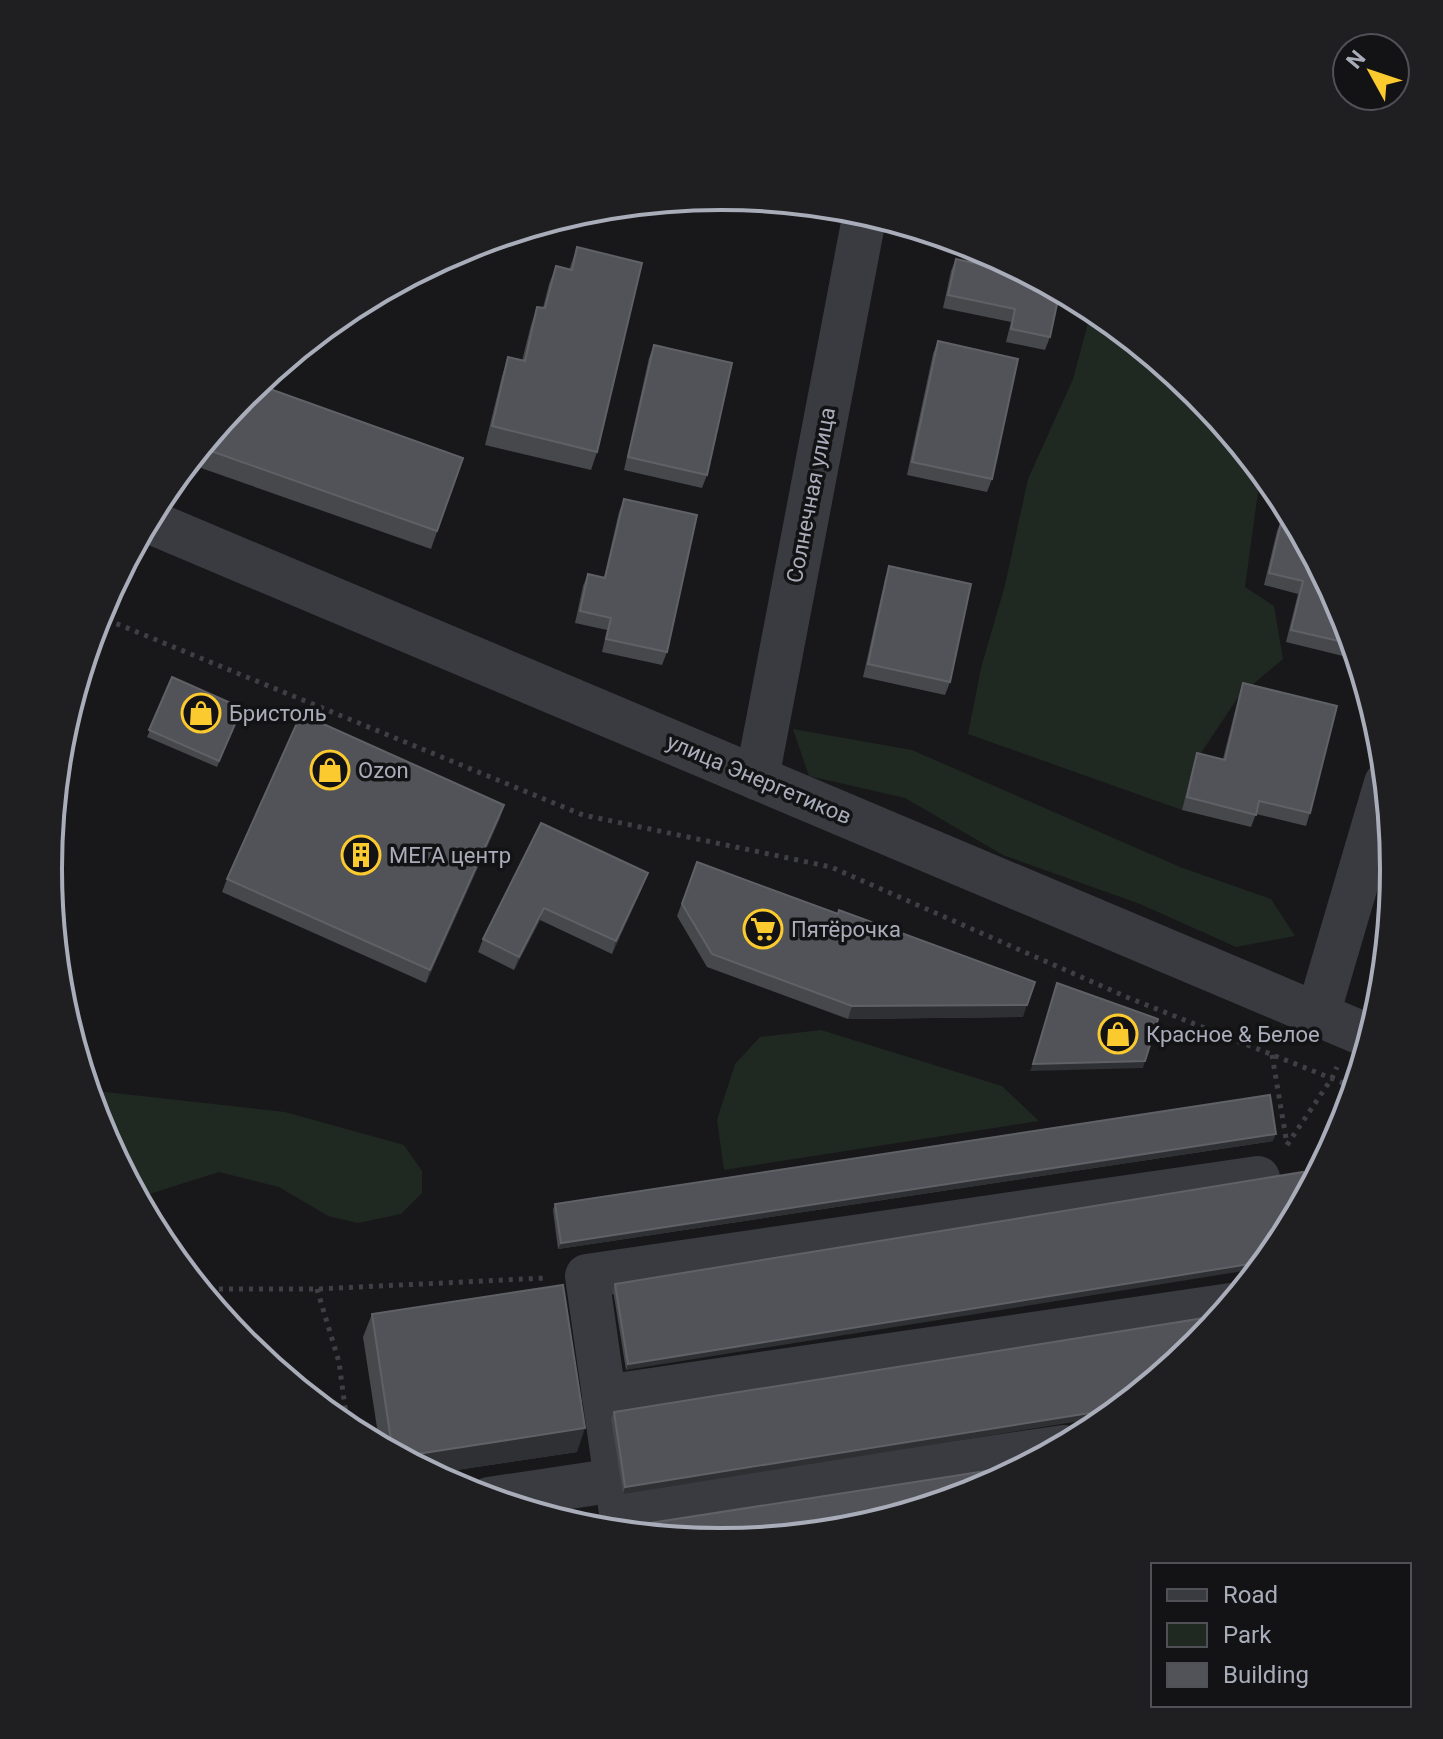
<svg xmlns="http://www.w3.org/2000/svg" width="1443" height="1739" viewBox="0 0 1443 1739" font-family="Roboto,sans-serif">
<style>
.green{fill:#1f2821}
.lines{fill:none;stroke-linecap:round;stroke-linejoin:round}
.path{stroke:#3e4046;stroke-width:5;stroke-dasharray:4 6;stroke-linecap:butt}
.minor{stroke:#3a3b41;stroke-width:44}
.wall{fill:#46484c}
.shaded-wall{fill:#2f3033}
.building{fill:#515358;stroke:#5f6167;stroke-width:2}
.labels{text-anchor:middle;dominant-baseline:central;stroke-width:7;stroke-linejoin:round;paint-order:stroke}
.street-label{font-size:22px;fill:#a9adba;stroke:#131315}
.poi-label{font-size:22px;fill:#a9adba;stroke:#131315;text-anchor:start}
.rim{fill:none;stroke:#a9adba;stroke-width:4}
</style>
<rect width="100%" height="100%" fill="#18181a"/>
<!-- green -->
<g class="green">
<polygon points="963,242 980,247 1020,269 962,248"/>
<polygon points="1092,308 1198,394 1261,471 1245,587 1274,606 1283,659 1239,696 1193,765 1182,810 968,734 981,668 1005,585 1028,479 1073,379"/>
<polygon points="793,729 912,750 1180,867 1271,899 1295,936 1236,947 1140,904 1003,855 905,798 809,776"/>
<polygon points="821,1030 1002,1086 1039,1121 724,1170 717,1120 735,1064 760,1037"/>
<polygon points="88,1090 285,1112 404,1145 422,1171 422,1193 401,1214 358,1223 328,1216 279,1187 219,1172 137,1198 99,1127"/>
</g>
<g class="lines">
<!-- path -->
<g class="path">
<polyline points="98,616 583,815 831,867 1129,998 1356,1088"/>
<polyline points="1272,1055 1287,1144"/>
<polyline points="1287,1145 1332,1078 1337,1067"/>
<polyline points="199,1289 317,1289 546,1278"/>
<polyline points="317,1289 339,1362 348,1430"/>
</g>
<!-- minor -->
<g class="minor">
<polyline points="148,521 1371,1037"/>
<polyline points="757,778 865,213"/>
<polyline points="1318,1014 1386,783"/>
<polyline points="604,1397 1231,1305"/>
<polyline points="616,1480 621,1512 1064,1447"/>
<polyline points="489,1499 616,1480 587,1276 1258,1178"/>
</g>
</g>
<!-- wall -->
<g class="wall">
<polygon points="577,247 597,452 591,470 485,445 502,376 508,357 522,361 531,325 537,307 543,308 549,284 556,266 569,270"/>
<polygon points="956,259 1050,337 1045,350 1006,342 1011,322 943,308 951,271"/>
<polygon points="938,341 992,479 987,492 907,475 933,354"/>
<polygon points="654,345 707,475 702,488 624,470 649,358"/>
<polygon points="214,431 463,458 431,549 201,468"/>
<polygon points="624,499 667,652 662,665 602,652 607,630 575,623 583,586 588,574 604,577 619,512"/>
<polygon points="1282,519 1353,641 1347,657 1286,642 1298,594 1264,585 1277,531"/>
<polygon points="889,566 950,682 945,695 863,677 885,579"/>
<polygon points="172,677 242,708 217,767 147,737"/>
<polygon points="1243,683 1310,813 1306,826 1256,814 1251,827 1182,810 1193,765 1197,753 1223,759 1239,695"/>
<polygon points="500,818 426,983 222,892 227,879"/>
<polygon points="541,823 643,886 612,954 540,920 514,970 478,952 483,939"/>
<polygon points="697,862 1023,1017 848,1019 707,967 677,916"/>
<polygon points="1273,1141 558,1249 553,1210 555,1204"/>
<polygon points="1303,1172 626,1370 613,1290 615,1284"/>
<polygon points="372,1314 577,1452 430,1474 380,1447 363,1337"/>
<polygon points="1223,1315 623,1494 611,1418 614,1412"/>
</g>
<!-- shaded-wall -->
<g class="shaded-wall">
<polygon points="504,805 500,818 426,983 430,970"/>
<polygon points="648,873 643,886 612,954 616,941"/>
<polygon points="544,908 540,920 514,970 519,957"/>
<polygon points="1027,1005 1023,1017 848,1019 852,1006"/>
<polygon points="1145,1061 1143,1068 1030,1071 1033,1064"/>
<polygon points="1276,1134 1273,1141 558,1249 561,1243"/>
<polygon points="1268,1261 1262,1268 626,1370 628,1364"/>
<polygon points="1121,1408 1112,1416 623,1494 625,1487"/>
<polygon points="585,1428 577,1452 430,1474 398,1457"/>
</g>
<!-- building -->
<g class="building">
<polygon points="577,247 642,263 597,452 492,426 508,357 525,361 537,307 545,308 556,266 572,270"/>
<polygon points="956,259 1032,276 1060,290 1050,337 1011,329 1015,309 948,295"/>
<polygon points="938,341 1018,359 992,479 912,462"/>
<polygon points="654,345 732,363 707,475 628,457"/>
<polygon points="256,384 463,458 437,531 208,450 215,431 246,393"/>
<polygon points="624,499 697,515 667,652 606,639 611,618 580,611 588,574 605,578"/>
<polygon points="1282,519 1296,522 1344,612 1353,641 1352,644 1291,630 1303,581 1269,573"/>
<polygon points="889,566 971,584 950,682 868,664"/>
<polygon points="172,677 242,708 219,761 149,730"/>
<polygon points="1243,683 1337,706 1310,813 1259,801 1256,815 1187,797 1197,753 1225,760"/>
<polygon points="301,714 504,805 430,970 227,879"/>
<polygon points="541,823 648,873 616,941 544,908 519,957 483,939"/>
<polygon points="697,862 838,914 839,910 1035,982 1027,1005 852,1006 712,954 682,904"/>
<polygon points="1057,983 1158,1019 1145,1061 1033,1064"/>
<polygon points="1270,1095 1276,1134 561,1243 555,1204"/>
<polygon points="1303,1172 1307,1196 1281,1244 1268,1261 628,1364 615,1284"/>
<polygon points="563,1285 585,1428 398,1457 393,1454 372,1314"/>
<polygon points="1223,1315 1197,1346 1121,1408 625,1487 614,1412"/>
<polygon points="1031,1464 979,1492 852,1530 721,1543 605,1532 605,1530"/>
</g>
<!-- icons -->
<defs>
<symbol id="shop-ring" viewBox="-11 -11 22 22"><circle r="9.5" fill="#131315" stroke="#fbca2e" stroke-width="1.5"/><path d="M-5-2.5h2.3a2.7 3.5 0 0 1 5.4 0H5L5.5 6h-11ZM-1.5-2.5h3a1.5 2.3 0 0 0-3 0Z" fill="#fbca2e"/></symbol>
<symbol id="building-ring" viewBox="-11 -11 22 22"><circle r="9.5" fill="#131315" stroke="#fbca2e" stroke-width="1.5"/><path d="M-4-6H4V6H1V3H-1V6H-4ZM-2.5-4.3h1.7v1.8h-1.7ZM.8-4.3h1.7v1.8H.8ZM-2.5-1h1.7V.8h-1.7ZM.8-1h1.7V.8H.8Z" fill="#fbca2e"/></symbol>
<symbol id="supermarket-ring" viewBox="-11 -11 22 22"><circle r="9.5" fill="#131315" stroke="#fbca2e" stroke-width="1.5"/><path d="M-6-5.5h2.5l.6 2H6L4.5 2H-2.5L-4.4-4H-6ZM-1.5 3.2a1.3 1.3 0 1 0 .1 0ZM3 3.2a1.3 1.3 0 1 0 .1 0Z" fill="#fbca2e"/></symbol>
</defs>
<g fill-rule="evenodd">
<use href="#shop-ring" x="179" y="691" width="44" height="44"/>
<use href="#shop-ring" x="308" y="748" width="44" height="44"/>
<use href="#building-ring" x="339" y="833" width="44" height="44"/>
<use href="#supermarket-ring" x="741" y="907" width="44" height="44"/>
<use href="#shop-ring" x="1096" y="1012" width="44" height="44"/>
</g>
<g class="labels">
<!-- street labels -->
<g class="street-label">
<text transform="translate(811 495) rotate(-79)">Солнечная улица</text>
<text transform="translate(759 779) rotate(23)">улица Энергетиков</text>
</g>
<!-- poi labels -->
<g class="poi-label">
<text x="229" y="713">Бристоль</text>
<text x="358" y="770">Ozon</text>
<text x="389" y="855">МЕГА центр</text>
<text x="791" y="929">Пятёрочка</text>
<text x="1146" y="1034">Красное &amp; Белое</text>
</g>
</g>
<!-- crop -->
<path d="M0 0H1443V1739H0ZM62 869a659 659 0 1 1 1318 0a659 659 0 1 1-1318 0Z" fill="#1f1f22" fill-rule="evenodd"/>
<path class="rim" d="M62 869a659 659 0 1 1 1318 0a659 659 0 1 1-1318 0Z"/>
<!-- legend -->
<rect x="1151" y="1563" width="260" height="144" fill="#131315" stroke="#4f5157" stroke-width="2"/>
<rect x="1167" y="1589" width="40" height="12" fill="#3a3b41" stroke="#4f5157" stroke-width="2"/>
<text x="1223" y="1603" font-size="24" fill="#a9adba">Road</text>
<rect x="1167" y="1623" width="40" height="24" fill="#1f2821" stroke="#4f5157" stroke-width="2"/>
<text x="1223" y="1643" font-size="24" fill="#a9adba">Park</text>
<rect x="1167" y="1663" width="40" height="24" fill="#515358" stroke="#4f5157" stroke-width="2"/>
<text x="1223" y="1683" font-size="24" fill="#a9adba">Building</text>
<!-- north arrow -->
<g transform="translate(1371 72) rotate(310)"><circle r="38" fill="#131315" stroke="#4f5157" stroke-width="2"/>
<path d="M0-6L14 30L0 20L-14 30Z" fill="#fbca2e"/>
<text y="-12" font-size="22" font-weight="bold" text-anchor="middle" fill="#a9adba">N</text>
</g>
</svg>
